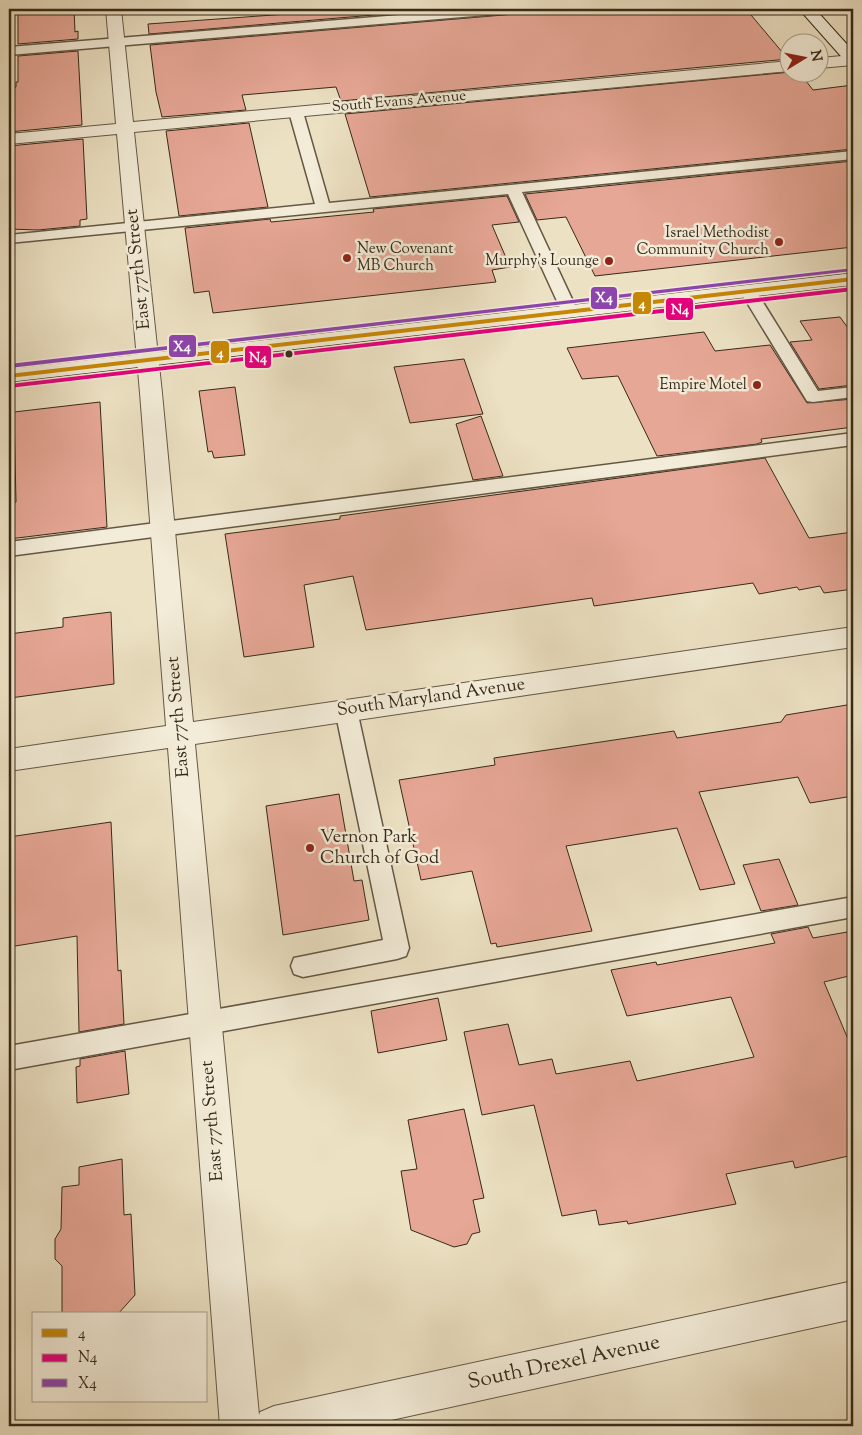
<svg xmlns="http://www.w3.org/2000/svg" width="862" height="1435" viewBox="0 0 862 1435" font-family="'Sorts Mill Goudy',serif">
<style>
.building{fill:#e7a796;stroke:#362a19}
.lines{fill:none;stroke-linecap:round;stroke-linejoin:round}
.lane-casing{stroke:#645844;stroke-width:3}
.street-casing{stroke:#645844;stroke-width:2}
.secondary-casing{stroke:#362a19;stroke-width:2}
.lane{fill:#f3ecd8;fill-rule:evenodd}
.street{fill:#f3ecd8;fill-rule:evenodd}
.secondary{fill:#f3ecd8;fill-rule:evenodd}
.bus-1-casing{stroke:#f3ecd8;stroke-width:3}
.bus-2-casing{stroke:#f3ecd8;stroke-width:3}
.bus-3-casing{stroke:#f3ecd8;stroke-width:3}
.bus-1{fill:#c78706;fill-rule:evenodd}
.bus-2{fill:#e5007d;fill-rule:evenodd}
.bus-3{fill:#8e44ad;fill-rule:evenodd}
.poi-dot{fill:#8f2418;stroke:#f3ecd8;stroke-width:2}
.bus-dot{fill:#362a19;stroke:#f3ecd8;stroke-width:2}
.labels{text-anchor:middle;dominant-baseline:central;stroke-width:5;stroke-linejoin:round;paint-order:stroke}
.far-street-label{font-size:15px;fill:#362a19;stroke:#f3ecd8}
.far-poi-label{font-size:15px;fill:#362a19;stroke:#f3ecd8;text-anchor:end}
.street-label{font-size:18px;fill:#362a19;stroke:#f3ecd8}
.poi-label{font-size:18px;fill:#362a19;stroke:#f3ecd8;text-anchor:start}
.near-street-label{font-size:21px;fill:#362a19;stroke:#f3ecd8}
.line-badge{stroke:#f3ecd8;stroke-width:2}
.badge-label{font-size:14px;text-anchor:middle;font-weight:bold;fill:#fff}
</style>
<rect width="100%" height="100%" fill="#ece1c3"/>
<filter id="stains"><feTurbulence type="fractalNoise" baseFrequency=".004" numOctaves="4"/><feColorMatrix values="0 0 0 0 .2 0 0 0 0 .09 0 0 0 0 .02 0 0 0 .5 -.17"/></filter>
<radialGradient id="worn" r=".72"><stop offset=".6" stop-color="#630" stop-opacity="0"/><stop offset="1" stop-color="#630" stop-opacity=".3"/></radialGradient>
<!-- building -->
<g class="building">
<polygon points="18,9 74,9 75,32 78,31 78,39 18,44"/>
<polygon points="314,9 445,9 149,34 148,24 315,12"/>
<polygon points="574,9 746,9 788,59 341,101 336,87 242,95 246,110 162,117 156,92 150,45"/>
<polygon points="78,51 82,125 9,132 9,87 16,87 16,82 18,82 18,56"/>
<polygon points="791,72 799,72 813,90 853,85 853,149 370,197 345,114"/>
<polygon points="249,123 268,207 179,216 166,131"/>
<polygon points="83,139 87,219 80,220 80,226 38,230 9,229 9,146"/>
<polygon points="853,161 853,247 595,276 566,217 537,220 525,194"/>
<polygon points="507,196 519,222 492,225 510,267 492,270 496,282 213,313 209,291 194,293 185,228 270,219 271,222 374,212 373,209"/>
<polygon points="840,317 853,335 853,385 819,389 790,342 812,340 800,321"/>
<polygon points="704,332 715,351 770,345 807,403 853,399 853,427 761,439 762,442 757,444 657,456 618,376 582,379 567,348"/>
<polygon points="464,359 483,414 410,423 394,367"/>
<polygon points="235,387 245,455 214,458 212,451 208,452 199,391"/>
<polygon points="100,402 107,527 9,539 9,503 16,502 14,412"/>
<polygon points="481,416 503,476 473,480 456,424"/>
<polygon points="765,458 809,538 853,532 853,589 824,593 820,586 799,590 797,587 759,594 753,583 594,606 592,598 366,630 353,576 304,585 314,647 244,657 225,534 340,519 340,516"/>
<polygon points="111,612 114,684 10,698 9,634 63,627 63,618"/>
<polygon points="853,704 853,796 810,803 798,777 699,792 735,884 700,890 677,828 566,846 592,931 497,947 496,943 491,944 472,871 421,880 399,780 495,765 494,758 674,731 677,738 781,722 786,715"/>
<polygon points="339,794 354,881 362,880 369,920 283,935 266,806"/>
<polygon points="111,822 118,971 121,970 124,1024 79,1032 77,936 9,947 9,837"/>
<polygon points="779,859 798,905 761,911 743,865"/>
<polygon points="808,927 813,938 853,931 853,975 824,982 853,1051 853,1155 795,1168 793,1161 726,1174 736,1204 628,1224 627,1221 599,1225 596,1210 562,1216 534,1105 482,1115 464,1032 508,1024 519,1065 552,1059 556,1074 630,1061 637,1081 754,1057 731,997 627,1016 611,970 656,962 657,965 775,943 771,934"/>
<polygon points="438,998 447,1040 378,1053 371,1011"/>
<polygon points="125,1051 129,1094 77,1103 76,1067 80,1066 80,1059"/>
<polygon points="464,1109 484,1198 473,1200 480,1232 472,1234 467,1244 454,1247 411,1230 401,1171 417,1169 408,1120"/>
<polygon points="122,1159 124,1215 131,1214 135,1295 118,1314 62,1314 62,1266 55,1259 55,1239 61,1229 62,1187 79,1185 79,1167"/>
</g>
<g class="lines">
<defs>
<g id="lane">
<polygon points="472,9 517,9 511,13 9,55 9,47"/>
<polygon points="296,108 303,112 329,203 853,151 853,159 522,192 578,312 570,317 562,312 508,194 9,243 9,235 315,204 289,112"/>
<polygon points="748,286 756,291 818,391 853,387 853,397 813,402 807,401 740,291"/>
<polygon points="853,433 853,445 9,556 9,542"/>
<polygon points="346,702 353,704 357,710 409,948 406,956 397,959 303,977 294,974 291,966 294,958 383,940 335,710 339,704"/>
<polygon points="853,897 853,917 9,1070 9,1046"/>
</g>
<g id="street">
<polygon points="106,9 121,9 133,122 790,61 790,71 134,132 162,393 193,722 853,627 853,647 195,744 259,1415 260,1412 274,1406 853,1281 853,1319 364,1426 220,1426 168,748 9,771 9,749 166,726 140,393 117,134 9,144 9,134 116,124"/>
<polygon points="853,55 853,65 820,68 820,58"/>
</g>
<g id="secondary">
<polygon points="799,9 815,9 853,51 853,65 847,63"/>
<polygon points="853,273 853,285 9,382 9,369"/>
</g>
</defs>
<!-- lane casing -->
<use href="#lane" class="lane-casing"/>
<!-- street casing -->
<use href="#street" class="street-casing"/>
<!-- secondary casing -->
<use href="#secondary" class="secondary-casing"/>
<!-- lane -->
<use href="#lane" class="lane"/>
<!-- street -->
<use href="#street" class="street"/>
<!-- secondary -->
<use href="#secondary" class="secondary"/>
<defs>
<polygon id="bus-1" points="853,277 853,281 9,378 9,374"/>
<polygon id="bus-2" points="853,287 853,291 9,388 9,384 10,384"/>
<polygon id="bus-3" points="853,268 853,270 852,271 9,368 9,364"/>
</defs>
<!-- bus-1 casing -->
<use href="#bus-1" class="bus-1-casing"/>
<!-- bus-2 casing -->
<use href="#bus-2" class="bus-2-casing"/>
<!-- bus-3 casing -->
<use href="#bus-3" class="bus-3-casing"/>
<!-- bus-1 -->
<use href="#bus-1" class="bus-1"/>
<!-- bus-2 -->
<use href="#bus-2" class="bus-2"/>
<!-- bus-3 -->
<use href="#bus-3" class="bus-3"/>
</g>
<!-- markers -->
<g class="poi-dot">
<circle cx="779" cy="242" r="5"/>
<circle cx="347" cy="258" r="5"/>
<circle cx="609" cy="261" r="5"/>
<circle cx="757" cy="385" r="5"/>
<circle cx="310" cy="848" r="5"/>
</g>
<circle class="bus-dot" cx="289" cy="354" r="4.5"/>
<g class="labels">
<!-- far-street labels -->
<g class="far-street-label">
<text transform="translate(399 102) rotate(-5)">South Evans Avenue</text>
</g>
<!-- far-poi labels -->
<g class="far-poi-label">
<text x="769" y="233">Israel Methodist<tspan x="769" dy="17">Community Church</tspan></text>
<text x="357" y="249" text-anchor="start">New Covenant<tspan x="357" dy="17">MB Church</tspan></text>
<text x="599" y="261">Murphy's Lounge</text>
<text x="747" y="385">Empire Motel</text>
</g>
<!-- street labels -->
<g class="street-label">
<text transform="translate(139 269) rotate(-96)">East 77th Street</text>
<text transform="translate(431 698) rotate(-8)">South Maryland Avenue</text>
<text transform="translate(179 717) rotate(-95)">East 77th Street</text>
<text transform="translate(213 1121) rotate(-95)">East 77th Street</text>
</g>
<!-- poi labels -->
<g class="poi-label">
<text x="320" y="838">Vernon Park<tspan x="320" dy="21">Church of God</tspan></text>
</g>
<!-- near-street labels -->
<g class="near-street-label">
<text transform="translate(564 1363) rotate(-12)">South Drexel Avenue</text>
</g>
</g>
<g class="line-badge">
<rect x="590" y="286" width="28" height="24" rx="5" fill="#8e44ad"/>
<rect x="632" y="291" width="20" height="24" rx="5" fill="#c78706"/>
<rect x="665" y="297" width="29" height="24" rx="5" fill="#e5007d"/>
<rect x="168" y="334" width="29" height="24" rx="5" fill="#8e44ad"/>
<rect x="210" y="340" width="20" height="24" rx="5" fill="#c78706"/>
<rect x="244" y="345" width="28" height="24" rx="5" fill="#e5007d"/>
</g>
<g class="badge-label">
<text x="604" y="302">X4</text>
<text x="642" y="308">4</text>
<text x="680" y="314">N4</text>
<text x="182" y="351">X4</text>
<text x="220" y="357">4</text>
<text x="258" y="362">N4</text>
</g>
<!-- margin -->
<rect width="862" height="1435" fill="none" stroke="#ece1c3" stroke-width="30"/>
<rect x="10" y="10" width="842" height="1415" fill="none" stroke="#362a19" stroke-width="2.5"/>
<rect x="15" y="15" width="832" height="1405" fill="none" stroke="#362a19"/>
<!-- legend -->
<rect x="32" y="1312" width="175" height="90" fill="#f3ecd8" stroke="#a79e8c"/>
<rect x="42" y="1329" width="25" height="8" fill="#c78706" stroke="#a79e8c"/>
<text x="78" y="1338" font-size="15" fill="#362a19">4</text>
<rect x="42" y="1354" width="25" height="8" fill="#e5007d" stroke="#a79e8c"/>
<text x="78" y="1362" font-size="15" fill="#362a19">N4</text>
<rect x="42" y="1379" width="25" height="8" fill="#8e44ad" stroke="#a79e8c"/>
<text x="78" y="1388" font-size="15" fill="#362a19">X4</text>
<!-- north arrow -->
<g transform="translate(804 58) rotate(80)"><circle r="24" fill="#f3ecd8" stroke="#a79e8c"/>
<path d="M0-4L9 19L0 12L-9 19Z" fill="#8f2418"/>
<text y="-8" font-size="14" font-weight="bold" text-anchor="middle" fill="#362a19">N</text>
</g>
<rect width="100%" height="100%" filter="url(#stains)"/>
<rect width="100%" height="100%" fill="url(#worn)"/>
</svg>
